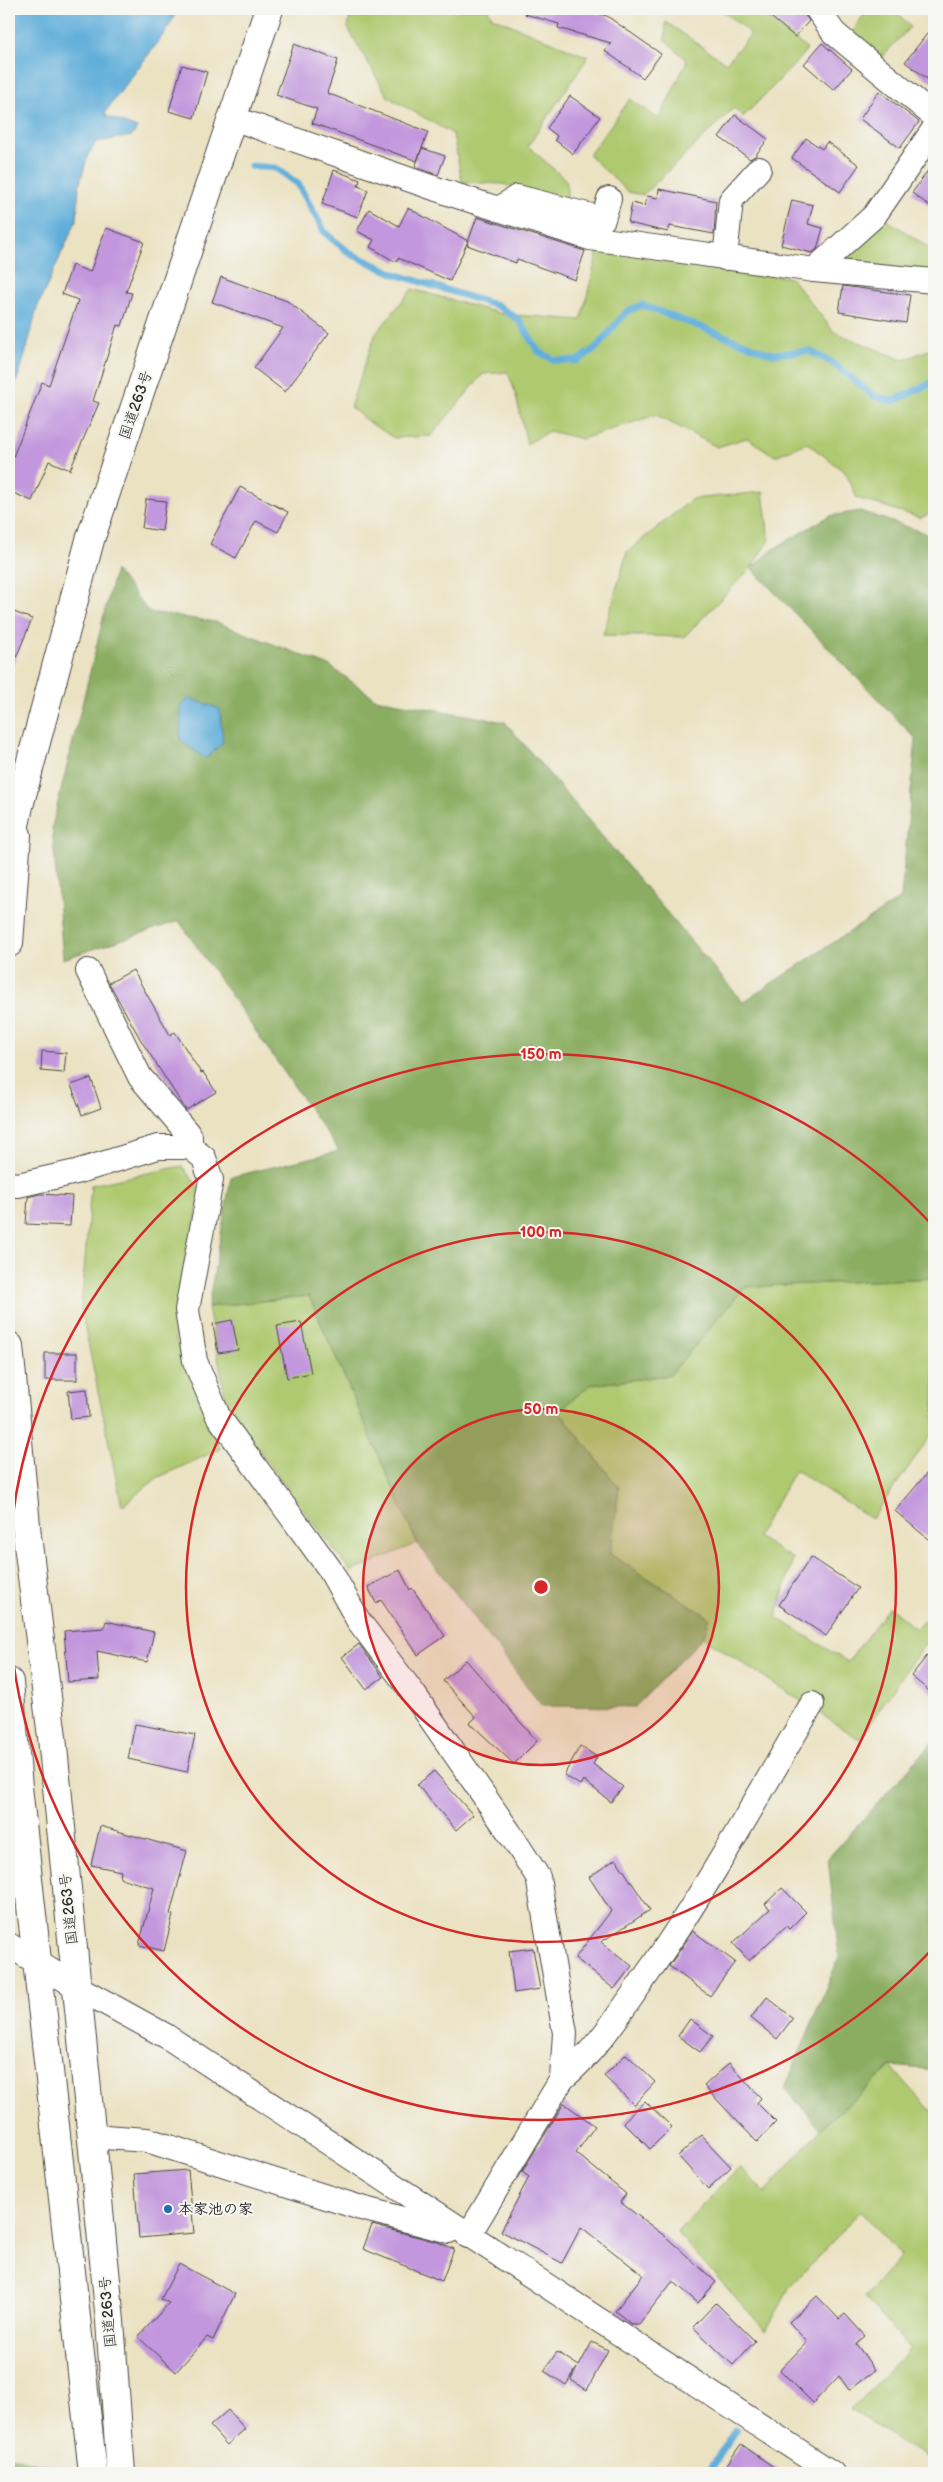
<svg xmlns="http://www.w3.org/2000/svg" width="943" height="2482" viewBox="0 0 943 2482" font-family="'Balsamiq Sans','Klee One',sans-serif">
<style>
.green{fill:#afc96f;stroke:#6d7a4d}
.forest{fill:#8bad62;stroke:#5b6c46}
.water{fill:#61aeda;stroke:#466c82}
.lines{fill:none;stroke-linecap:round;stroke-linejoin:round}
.stream{stroke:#61aeda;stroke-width:7}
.building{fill:#c297dd}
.minor-casing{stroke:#484642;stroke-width:26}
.trunk-casing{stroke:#484642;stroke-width:30}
.minor{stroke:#fff;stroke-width:24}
.trunk{stroke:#fff;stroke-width:28}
.ring{fill:none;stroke:#d62828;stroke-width:2.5}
.poi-dot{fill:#1f6fb2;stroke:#f6f6f2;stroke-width:2}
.labels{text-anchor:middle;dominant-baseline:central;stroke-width:4;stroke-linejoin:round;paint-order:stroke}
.street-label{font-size:15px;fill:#2b2b2b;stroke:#f6f6f2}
.poi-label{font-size:15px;font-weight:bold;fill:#2b2b2b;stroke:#f6f6f2;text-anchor:start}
.centre{fill:#d62828;stroke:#f6f6f2;stroke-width:2.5}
.ring-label{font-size:15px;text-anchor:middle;font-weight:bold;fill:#d62828;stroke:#f6f6f2;stroke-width:4;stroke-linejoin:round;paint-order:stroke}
</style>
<rect width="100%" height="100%" fill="#f6f6f2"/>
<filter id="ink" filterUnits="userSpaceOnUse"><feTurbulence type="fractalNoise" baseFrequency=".02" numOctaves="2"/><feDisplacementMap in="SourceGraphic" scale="10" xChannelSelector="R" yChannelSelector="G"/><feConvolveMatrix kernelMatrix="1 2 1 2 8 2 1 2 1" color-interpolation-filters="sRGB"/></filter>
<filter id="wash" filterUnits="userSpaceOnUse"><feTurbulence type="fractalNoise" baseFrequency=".0096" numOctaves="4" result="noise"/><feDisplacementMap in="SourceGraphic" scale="20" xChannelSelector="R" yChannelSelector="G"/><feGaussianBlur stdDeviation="1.12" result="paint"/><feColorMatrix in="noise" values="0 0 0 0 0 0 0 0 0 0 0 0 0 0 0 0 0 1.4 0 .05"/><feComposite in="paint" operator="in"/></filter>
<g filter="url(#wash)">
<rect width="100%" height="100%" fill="#ebe2c2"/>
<!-- green -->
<g class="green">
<polygon points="351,9 488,9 492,17 588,57 528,146 567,181 567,199 502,184 462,182 453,134 388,97 348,28"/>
<polygon points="720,9 768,9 764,14 807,49 793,66 743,117 734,108 643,195 628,192 589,155 630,99 659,119 687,61 665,39 666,22 726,63 751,34"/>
<polygon points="868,9 894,9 910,27 880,59 852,32"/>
<polygon points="883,217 934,251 934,274 836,261"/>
<polygon points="599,247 791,278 834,332 903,360 934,348 934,511 921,518 857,498 846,473 807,443 775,456 747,438 717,447 656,415 582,439 549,431 527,444 515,392 508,372 483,374 431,436 394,438 367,421 350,407 375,335 412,289 502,314 581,320"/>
<polygon points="763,492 769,540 751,568 684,637 603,635 627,552 692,499"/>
<polygon points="182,1166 201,1190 175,1338 220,1449 157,1478 122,1506 81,1309 91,1185"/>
<polygon points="934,1278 934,1431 872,1519 795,1470 757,1537 793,1559 776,1617 848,1662 889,1607 916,1629 934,1609 934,1650 925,1643 859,1739 703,1637 710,1618 610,1554 619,1488 559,1411 590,1385 670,1375 745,1287"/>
<polygon points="309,1296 417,1543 351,1572 228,1410 208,1307"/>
<polygon points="891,2066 934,2114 934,2462 851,2410 910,2349 865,2297 901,2256 861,2211 789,2288 766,2331 676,2232 740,2167 765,2193 821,2129"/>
</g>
<!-- forest -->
<g class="forest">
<polygon points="860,511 934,536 934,1278 745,1287 670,1375 590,1385 559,1411 619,1488 610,1554 710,1618 703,1637 635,1707 542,1706 417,1543 309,1296 208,1307 231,1177 339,1151 179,921 63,959 52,827 115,570 149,612 216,622 330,666 376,699 505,722 743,1002 901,898 916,739 751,568 775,548 829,516"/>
<polygon points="934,1741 934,2070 891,2066 821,2129 785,2088 839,1957 828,1858"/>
<polygon points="9,2456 51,2466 52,2473 9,2473"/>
</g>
<!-- water -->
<g class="water">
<polygon points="9,9 179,9 164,34 106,111 106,116 137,128 132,136 96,142 88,155 79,186 77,219 37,308 26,352 9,405"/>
<polygon points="189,698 220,709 223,742 206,759 180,740 181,707"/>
</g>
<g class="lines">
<!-- stream -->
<g class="stream">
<polyline points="251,166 276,168 298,184 325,233 351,254 395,274 498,306 519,320 538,351 554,360 577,361 596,348 627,311 642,305 772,354 809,351 831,362 874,396 893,401 934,382"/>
<polyline points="708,2473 736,2430"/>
</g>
</g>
<g id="blocks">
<!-- building -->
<g class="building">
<polygon points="526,9 582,9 607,16 661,54 643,78 605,51 611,43 558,28 559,24 525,14"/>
<polygon points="761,9 801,9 809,21 795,37"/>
<polygon points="934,25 934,84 905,62"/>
<polygon points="822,43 852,69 834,90 804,64"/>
<polygon points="294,44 338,60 327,93 428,132 417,161 312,123 317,109 276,95"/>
<polygon points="182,65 207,72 194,118 169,111"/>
<polygon points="879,91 919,122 900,148 860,119"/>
<polygon points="570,96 600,117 573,154 555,140 557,136 547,128"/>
<polygon points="735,115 768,139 755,156 750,159 719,137"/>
<polygon points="806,138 822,149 827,142 859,165 840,192 792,158"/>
<polygon points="422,148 445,156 438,175 415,167"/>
<polygon points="934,162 934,209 912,193"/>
<polygon points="334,170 360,180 358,186 368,190 358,217 322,204"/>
<polygon points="659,189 716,201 714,234 670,226 668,232 628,223 632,203 644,206 647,196 658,198"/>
<polygon points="792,200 813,205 808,224 823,228 817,249 812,253 781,245"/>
<polygon points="408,208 468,241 450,281 398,258 396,262 370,247 374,240 357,231 369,209 399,226"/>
<polygon points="477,217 585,251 575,280 517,259 516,263 467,245"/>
<polygon points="106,228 144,242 126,292 132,293 122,326 117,325 93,401 99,403 70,470 49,461 32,501 9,491 9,455 13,457 42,382 49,385 78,300 62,294 72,265 90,272"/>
<polygon points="221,277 287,301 329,333 285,392 254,368 283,328 212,302"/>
<polygon points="843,286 910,295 906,323 839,312"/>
<polygon points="240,487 288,512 278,532 256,521 236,558 210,544"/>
<polygon points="146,499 166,501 162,531 142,528"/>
<polygon points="9,610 32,619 9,675"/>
<polygon points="133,970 170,1035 175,1032 201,1073 203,1072 216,1092 186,1110 142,1042 109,983"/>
<polygon points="42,1051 66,1053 64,1073 41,1071"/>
<polygon points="91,1078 101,1108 82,1115 71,1085"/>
<polygon points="40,1194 72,1196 70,1226 26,1224 28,1197"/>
<polygon points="232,1320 238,1350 218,1353 213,1324"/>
<polygon points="301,1322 311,1373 287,1378 277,1326"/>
<rect x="45" y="1353" width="32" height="27"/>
<polygon points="87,1389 89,1417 71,1419 68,1391"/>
<polygon points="934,1465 934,1544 895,1511"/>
<polygon points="811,1557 858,1588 826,1636 779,1605"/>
<polygon points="400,1570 410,1590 412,1588 445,1636 418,1655 381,1600 376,1603 368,1587"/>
<polygon points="106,1621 154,1632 147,1662 97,1651 99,1680 68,1682 64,1631 104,1628"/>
<polygon points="359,1644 383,1677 366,1689 342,1657"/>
<polygon points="934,1647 934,1695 911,1676"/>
<polygon points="466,1660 537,1741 514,1764 470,1723 476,1717 443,1681"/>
<polygon points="135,1724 195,1735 187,1772 128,1759"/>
<polygon points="580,1746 597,1757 593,1764 623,1787 611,1802 583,1780 580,1785 564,1775"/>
<polygon points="434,1771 473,1815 456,1830 417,1785"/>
<polygon points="100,1826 187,1851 170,1914 173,1915 164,1951 139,1945 154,1888 120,1878 121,1871 91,1865"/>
<polygon points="616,1859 650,1910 601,1942 632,1966 614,1989 575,1958 611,1911 589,1877"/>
<polygon points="782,1888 806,1912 789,1929 786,1926 749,1961 733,1943 770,1909 765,1904"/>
<polygon points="693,1931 735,1962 710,1996 669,1966"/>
<polygon points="533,1948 540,1989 514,1993 509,1951"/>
<polygon points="767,1997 793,2018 777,2039 751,2018"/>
<polygon points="690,2019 713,2036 700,2052 678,2036"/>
<polygon points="626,2054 655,2082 634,2105 604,2076"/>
<polygon points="729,2063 761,2098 757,2103 776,2122 757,2142 704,2086"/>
<polygon points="645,2101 672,2127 650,2149 623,2122"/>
<polygon points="564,2103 595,2126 576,2153 626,2194 620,2202 666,2237 716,2282 698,2303 673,2281 639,2324 631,2324 615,2311 643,2275 581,2227 562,2263 501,2231 529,2177 522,2172"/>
<polygon points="701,2135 731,2167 708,2189 678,2156"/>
<polygon points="188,2170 194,2233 139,2238 134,2174"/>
<polygon points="372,2225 438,2242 454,2249 442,2281 363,2249"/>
<polygon points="179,2264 235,2294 213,2340 207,2337 176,2372 138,2337 169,2303 161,2299"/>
<polygon points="817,2296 839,2319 845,2314 865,2336 856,2344 875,2370 849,2390 839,2376 813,2403 780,2370 807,2342 789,2322"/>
<polygon points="716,2303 755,2341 733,2365 693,2327"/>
<polygon points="592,2342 608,2350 587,2390 571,2380 577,2368 566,2385 544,2371 557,2352 579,2366"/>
<polygon points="228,2410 245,2429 227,2445 210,2426"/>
<polygon points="741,2444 782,2473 721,2473"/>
</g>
</g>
</g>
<g filter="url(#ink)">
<use href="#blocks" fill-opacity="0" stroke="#484642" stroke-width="1"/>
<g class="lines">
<defs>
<g id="minor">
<polyline points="817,9 834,33 934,116"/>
<polyline points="232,118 448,193 590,238 814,270 934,281"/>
<polyline points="499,209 517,197 603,219 609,199"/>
<polyline points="725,258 731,200 759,169"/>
<polyline points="814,270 874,216 934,129"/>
<polyline points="88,971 140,1077 190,1136 190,1147"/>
<polyline points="9,1184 18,1185 76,1172 158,1147 190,1147 204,1158 211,1180 187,1310 195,1361 218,1416 329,1568 358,1620 413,1693 509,1832 538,1877 565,2033 562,2079 468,2236"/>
<polyline points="9,1945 77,1987 166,2036 832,2473"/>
<path d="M562,2079c35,-29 60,-69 86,-106 60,-86 111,-179 164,-269"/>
<polyline points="91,2136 147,2140 361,2208 449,2231"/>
</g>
<g id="trunk">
<polyline points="9,853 19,806 90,540 269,9"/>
<polyline points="9,943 17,835"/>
<polyline points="9,1346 27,1536 52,1737 110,2321 121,2473"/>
<polyline points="9,1682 18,1787 93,2473"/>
</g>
</defs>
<!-- minor casing -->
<use href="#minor" class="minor-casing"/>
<!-- trunk casing -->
<use href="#trunk" class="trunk-casing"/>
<!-- minor -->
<use href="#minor" class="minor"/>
<!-- trunk -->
<use href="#trunk" class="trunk"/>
</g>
</g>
<!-- distance rings -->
<circle cx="541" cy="1587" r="178" fill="#d62828" fill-opacity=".12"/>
<g class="ring">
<circle cx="541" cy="1587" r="178"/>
<circle cx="541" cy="1587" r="355"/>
<path d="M934 1947A533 533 0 0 1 9 1620M9 1554A533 533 0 0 1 934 1227"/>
</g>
<!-- markers -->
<circle class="poi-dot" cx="168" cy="2209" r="5"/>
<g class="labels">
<!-- street labels -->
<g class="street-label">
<text transform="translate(136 405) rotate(-71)">国道263号</text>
<text transform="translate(69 1909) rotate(-96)">国道263号</text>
<text transform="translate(108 2312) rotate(-95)">国道263号</text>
</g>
<!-- poi labels -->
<g class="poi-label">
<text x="178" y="2209">本家池の家</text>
</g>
</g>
<circle cx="541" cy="1587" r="8" class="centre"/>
<g class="ring-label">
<text x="541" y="1059">150 m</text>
<text x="541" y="1237">100 m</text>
<text x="541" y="1414">50 m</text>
</g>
<!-- margin -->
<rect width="943" height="2482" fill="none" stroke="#f6f6f2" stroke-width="30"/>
</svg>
